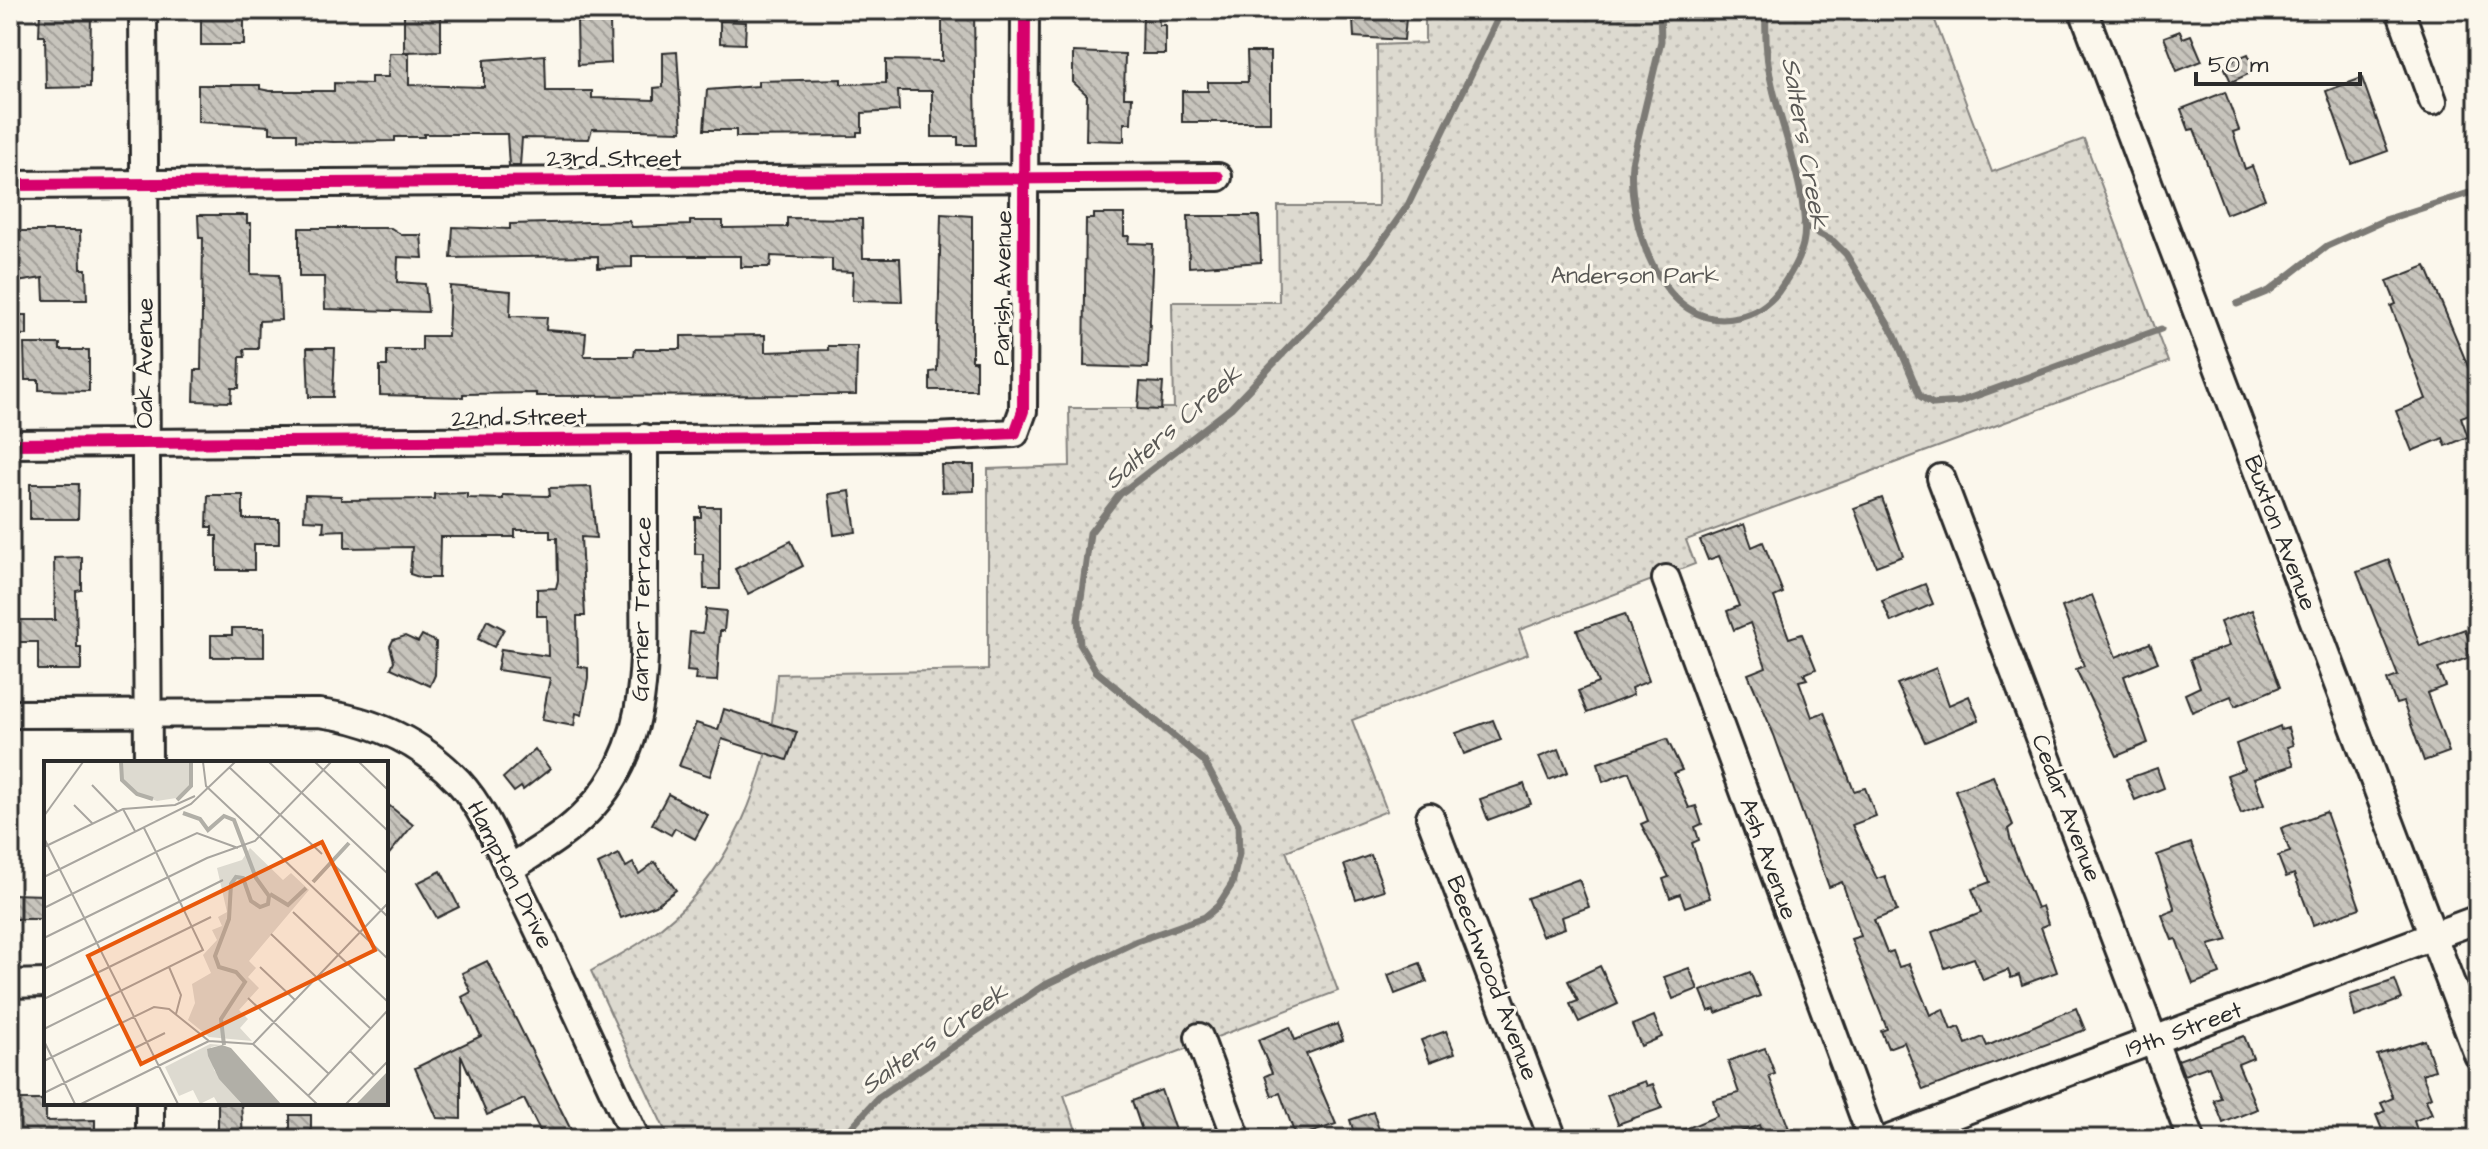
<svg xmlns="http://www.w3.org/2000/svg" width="2488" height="1149" viewBox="0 0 2488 1149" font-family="'Architects Daughter',sans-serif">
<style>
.park{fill:url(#park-dots);stroke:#84827e;stroke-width:2}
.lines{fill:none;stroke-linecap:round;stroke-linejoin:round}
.stream{stroke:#7b7a75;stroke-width:7}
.building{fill:url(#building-back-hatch);stroke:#2b2b2b;stroke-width:2}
.minor-casing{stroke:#2b2b2b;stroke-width:32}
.minor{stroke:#fbf7ec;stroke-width:26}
.cycleway-casing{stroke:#fbf7ec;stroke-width:17}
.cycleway{stroke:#d6006c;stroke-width:12}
.labels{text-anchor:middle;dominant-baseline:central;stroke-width:6;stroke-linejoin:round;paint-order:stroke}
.street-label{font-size:24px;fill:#2b2b2b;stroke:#fbf7ec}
.park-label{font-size:24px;fill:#585754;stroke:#fbf7ec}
.water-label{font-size:26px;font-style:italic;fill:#5a5956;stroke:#fbf7ec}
.inset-river{fill:none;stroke:#b1afa7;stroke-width:4}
.inset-road{fill:none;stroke:#a8a59f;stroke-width:2}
.view{fill:#e8590c;fill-opacity:0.15;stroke:#e8590c;stroke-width:4}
.inset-edge{fill:none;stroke:#2b2b2b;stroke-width:4}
</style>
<defs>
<pattern id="park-dots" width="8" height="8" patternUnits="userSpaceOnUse" patternTransform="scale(2)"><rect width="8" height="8" fill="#dddad0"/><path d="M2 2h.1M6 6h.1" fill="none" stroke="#bebbb3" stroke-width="1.8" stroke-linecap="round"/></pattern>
<pattern id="building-back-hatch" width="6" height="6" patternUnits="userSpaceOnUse" patternTransform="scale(2)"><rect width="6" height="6" fill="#c7c4bc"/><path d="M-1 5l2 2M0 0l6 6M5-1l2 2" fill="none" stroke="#a29f99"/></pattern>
</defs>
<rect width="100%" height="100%" fill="#fbf7ec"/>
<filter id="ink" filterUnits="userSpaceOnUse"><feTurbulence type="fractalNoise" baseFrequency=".0125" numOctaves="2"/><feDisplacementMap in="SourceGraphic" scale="16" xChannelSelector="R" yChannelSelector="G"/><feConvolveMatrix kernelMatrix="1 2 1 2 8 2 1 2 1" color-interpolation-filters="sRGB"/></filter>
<g filter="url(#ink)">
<!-- park -->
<path class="park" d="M1425,10h506l61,162 92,-33 84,223 -482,178 9,24 -176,66 9,24 -176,66 35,91 -101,40 52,140 -274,104 15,44h-410l-78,-168c17,-10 36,-19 53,-31 87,-58 128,-166 133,-266l211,-4v-201l82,-3 -1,-58h105l-2,-106h107l-1,-96h100l-1,-161 48,-2z"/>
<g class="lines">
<!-- stream -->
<g class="stream">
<path d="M1660,10l1,31 -29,122c-5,57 29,172 106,154 17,-4 29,-11 40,-25 10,-14 21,-31 25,-48 9,-38 -21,-116 -30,-155 -7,-26 -8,-53 -7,-79"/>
<polyline points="1804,226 1833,241 1846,254 1895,336 1920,396 1933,404 1959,402 2161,329"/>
<polyline points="2237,304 2269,291 2327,246 2385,220 2478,190"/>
<polyline points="841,1139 879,1097 1043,986 1137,941 1205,917 1218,906 1232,884 1239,854 1238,824 1204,761 1096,671 1080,644 1078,620 1090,533 1120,494 1231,408 1359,274 1408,205 1502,10"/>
</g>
</g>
<!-- building -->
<g class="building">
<polygon points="40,10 91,10 90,87 46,88 45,36 39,36"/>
<rect x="201" y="10" width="43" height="35"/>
<polygon points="404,10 441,10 441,51 404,52"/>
<polygon points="942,10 974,12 976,145 958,145 958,137 932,137 932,91 898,91 899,111 862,113 862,132 857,132 857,136 736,137 736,130 704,130 707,90 758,86 758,81 841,79 841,84 886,83 886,60 942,61"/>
<polygon points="1143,10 1158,10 1159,25 1165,25 1165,54 1142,54"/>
<polygon points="1386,18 1406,18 1404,40 1354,37 1353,20"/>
<polygon points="720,21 746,22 745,44 720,43"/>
<polygon points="577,22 610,22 611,63 578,65"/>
<polygon points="2180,31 2183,38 2191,35 2202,61 2177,71 2164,37"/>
<polygon points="677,52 682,131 592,129 589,139 522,138 520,166 509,166 507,134 424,134 424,137 395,137 395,141 333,142 297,140 297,133 270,133 270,126 198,122 198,85 260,85 260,89 270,91 334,91 334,83 371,84 371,77 388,77 389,53 409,53 409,85 484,87 484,60 545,55 546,91 592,91 592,98 654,100 654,88 663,87 663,53"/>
<polygon points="1073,52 1125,54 1124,97 1132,97 1131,123 1124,123 1124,141 1086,140 1087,95 1073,82"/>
<polygon points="1247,52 1270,52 1270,122 1182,122 1182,91 1208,91 1208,82 1248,82"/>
<polygon points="2248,54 2255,71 2231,82 2223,64"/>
<polygon points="2362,78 2388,151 2352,164 2326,91"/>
<polygon points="2225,92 2239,130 2233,132 2245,169 2252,166 2265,199 2226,214 2194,129 2189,130 2181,109"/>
<polygon points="941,214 972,216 972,361 976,361 976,390 930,390 930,372 937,371"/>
<polygon points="1094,214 1124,214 1124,236 1129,236 1128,243 1153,244 1148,368 1084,366 1086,219 1094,219"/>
<polygon points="198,215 247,215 247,223 251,223 251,274 279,275 281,320 259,321 258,349 244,349 245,357 240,357 239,388 232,388 231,402 194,401 195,370 201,370 202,314 203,238 199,238"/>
<polygon points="1188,216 1259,216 1261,262 1189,267"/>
<polygon points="787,218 862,219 863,258 900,258 902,302 852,301 853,272 832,271 832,259 771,256 770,267 741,267 741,256 632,256 632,267 598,268 598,256 451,258 453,227 510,229 510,224 629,221 632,227 690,225 690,221 723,221 723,228 787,227"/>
<polygon points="299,228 391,228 402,235 421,235 423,258 398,257 397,282 425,284 428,312 325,309 324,277 299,277"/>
<polygon points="10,231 80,231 81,269 86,269 87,300 44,300 43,278 10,283"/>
<polygon points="2426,266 2478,390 2478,411 2461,417 2468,437 2446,446 2443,438 2412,451 2396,411 2426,399 2391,306 2396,304 2387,281"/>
<polygon points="450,286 511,291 510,316 547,317 546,330 586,333 584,356 634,356 635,349 681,349 681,336 765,335 765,352 828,350 828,346 857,346 856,395 536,396 536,393 463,394 463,397 380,395 380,366 387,366 387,350 422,350 422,336 448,336"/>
<rect x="10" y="315" width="17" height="20"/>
<polygon points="24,344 60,344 60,350 89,350 89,391 39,390 39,380 25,380"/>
<polygon points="307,348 335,348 333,397 309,397"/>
<polygon points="1140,382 1163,383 1161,410 1138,409"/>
<polygon points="941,465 974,465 974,491 942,492"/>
<polygon points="30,484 79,484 78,519 30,519"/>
<polygon points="591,487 596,538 581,537 585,616 577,616 578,666 588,668 588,678 582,715 576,713 574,726 542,720 550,678 497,670 501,649 548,656 547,616 537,616 537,589 556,588 558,580 557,538 550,538 550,530 515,530 515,537 440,537 439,578 422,578 410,574 412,547 345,548 345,530 323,531 324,521 304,520 305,495 341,496 341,500 434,499 434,494 467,493 467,498 503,499 503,495 550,496 549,488"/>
<polygon points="850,491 856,532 834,535 829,494"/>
<polygon points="208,495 243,495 243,519 279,519 279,544 254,544 254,570 217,570 217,536 212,536 212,527 207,527"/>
<polygon points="1882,498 1903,556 1876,566 1854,508"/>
<polygon points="701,507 720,507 720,589 704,589 703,554 695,554 695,517 701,517"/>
<polygon points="1744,524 1752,547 1763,542 1783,593 1774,597 1789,638 1802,634 1816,669 1804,674 1807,679 1799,681 1812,717 1824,712 1854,791 1865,788 1876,816 1852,825 1877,879 1885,876 1897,911 1874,920 1887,953 1893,951 1899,967 1909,964 1930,1015 1943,1009 1951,1030 1959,1027 1966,1044 1983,1037 1987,1046 2076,1008 2085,1030 1923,1090 1904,1042 1888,1048 1881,1031 1887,1029 1851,939 1861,936 1842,882 1829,887 1774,735 1748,674 1766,667 1750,623 1734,630 1727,611 1739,606 1719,556 1708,560 1700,540"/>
<polygon points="791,541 803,566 748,594 735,569"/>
<polygon points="82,557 82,590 76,591 77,647 81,647 81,670 38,670 38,642 10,642 10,620 55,620 54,558"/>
<polygon points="2389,560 2420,646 2465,629 2471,647 2467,648 2470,657 2438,669 2445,686 2427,693 2449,752 2424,761 2403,702 2396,704 2387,680 2398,676 2357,572"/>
<polygon points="1925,584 1933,604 1891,622 1882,601"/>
<polygon points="2092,595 2116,657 2150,643 2158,662 2124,676 2148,743 2117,756 2076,669 2084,666 2062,607"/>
<polygon points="706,609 726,611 724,631 720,631 717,681 695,680 696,672 687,671 690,632 703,633"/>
<polygon points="2252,610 2280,687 2235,706 2231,696 2192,712 2185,694 2200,687 2190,659 2229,646 2220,622"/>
<polygon points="1625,614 1649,681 1631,688 1633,695 1587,713 1578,691 1598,683 1577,630"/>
<polygon points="487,620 504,629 494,647 478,639"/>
<polygon points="232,628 264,628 264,657 211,657 211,635 232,635"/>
<polygon points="422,635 436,642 435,675 430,686 391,668 394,661 390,646 393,640 405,636 418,642"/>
<polygon points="1936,668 1949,705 1969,696 1979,720 1925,742 1897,684"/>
<polygon points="724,709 797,732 787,760 722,739 710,776 679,766 696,723 718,730"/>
<polygon points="1493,720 1501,740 1464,754 1456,733"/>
<polygon points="2280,726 2281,730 2288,728 2293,745 2287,747 2294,765 2254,778 2264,805 2241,814 2227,775 2244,769 2236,744"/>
<polygon points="1667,739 1682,770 1674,773 1689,808 1696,806 1702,824 1695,827 1699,840 1692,843 1710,898 1685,907 1680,894 1670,898 1663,879 1669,877 1641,824 1648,821 1629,772 1603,782 1598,763"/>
<polygon points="535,749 550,769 523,790 521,787 514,792 503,778"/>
<polygon points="1559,749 1568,772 1549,780 1539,757"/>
<polygon points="2157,768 2164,788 2135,800 2126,779"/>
<polygon points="1993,776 2013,825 2008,829 2011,842 2037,908 2042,906 2048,924 2041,927 2057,972 2022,985 2019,975 2011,978 2008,970 1983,980 1974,958 1945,968 1932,932 1981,913 1972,889 1990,882 1955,790"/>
<polygon points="1524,784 1531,804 1488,820 1480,799"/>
<polygon points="668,794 708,815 695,839 675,828 671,835 652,824"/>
<polygon points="386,803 413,825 386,858"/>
<polygon points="2326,812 2360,908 2313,925 2294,874 2286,877 2278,856 2290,852 2281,828"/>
<polygon points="2191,843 2228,940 2209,945 2220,974 2193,984 2176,939 2172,940 2162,915 2175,910 2157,855"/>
<polygon points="619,854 626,867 633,863 639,874 655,862 676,890 656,905 621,918 598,864"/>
<polygon points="1371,855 1384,890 1356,899 1344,865"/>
<polygon points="441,871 459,907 437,918 417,883"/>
<polygon points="1579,879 1589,907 1562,917 1565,928 1542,936 1527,898"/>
<polygon points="10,894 46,895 46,919 10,919"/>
<polygon points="487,961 572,1132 569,1134 572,1139 544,1139 524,1099 487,1115 461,1055 461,1119 437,1118 415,1068 481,1036 462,997 471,992 462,973"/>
<polygon points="1420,963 1427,982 1395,994 1388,975"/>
<polygon points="1600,966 1618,1004 1579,1022 1570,1004 1578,1001 1568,981"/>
<polygon points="1689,968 1698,989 1673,999 1664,977"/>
<polygon points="1750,972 1760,996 1716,1013 1715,1009 1709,1011 1701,991"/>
<polygon points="2395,980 2402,999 2355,1017 2350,995"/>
<polygon points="1654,1016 1662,1037 1641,1046 1632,1025"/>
<polygon points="1337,1024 1343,1040 1306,1054 1336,1124 1296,1138 1280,1093 1272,1096 1265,1076 1272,1073 1258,1040 1290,1027 1295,1040"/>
<polygon points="1446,1031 1455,1053 1430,1062 1421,1040"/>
<polygon points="2244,1036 2253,1058 2238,1064 2257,1109 2223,1123 2214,1100 2221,1098 2209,1066 2184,1075 2178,1060"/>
<polygon points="2425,1040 2435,1070 2422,1074 2431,1097 2426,1100 2432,1114 2414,1121 2420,1139 2386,1139 2376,1115 2385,1111 2381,1103 2393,1098 2377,1055"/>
<polygon points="1765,1048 1775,1074 1769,1076 1791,1134 1764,1139 1759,1125 1723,1139 1661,1139 1717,1116 1713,1100 1739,1093 1728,1061"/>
<polygon points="1645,1081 1647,1086 1653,1084 1662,1108 1618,1124 1607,1095"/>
<polygon points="1161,1090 1178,1139 1145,1139 1132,1101"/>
<polygon points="12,1100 46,1100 46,1121 95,1120 95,1139 11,1139"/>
<polygon points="218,1103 241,1103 243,1139 218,1139"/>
<polygon points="1373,1112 1380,1132 1356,1139 1350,1120"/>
<rect x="290" y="1115" width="21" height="18"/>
</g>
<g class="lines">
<defs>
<g id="minor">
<polyline points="143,10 148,763"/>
<polyline points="2083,10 2478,1055"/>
<polyline points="2400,10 2433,101"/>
<polyline points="10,185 1218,177"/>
<polyline points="10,444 935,437 1015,433 1023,411 1025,10"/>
<polyline points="1941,478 2191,1139"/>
<polyline points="1666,579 1872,1139"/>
<path d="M10,714l309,-1c53,7 101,28 139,68 28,30 44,74 62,111 40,81 77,165 116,247"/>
<polyline points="1430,817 1553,1139"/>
<path d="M509,869c28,-18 57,-34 79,-58 61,-63 57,-144 56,-225 0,-49 0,-99 0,-148"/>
<polyline points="10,984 46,983"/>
<polyline points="1199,1037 1237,1139"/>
<polyline points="150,1103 150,1139"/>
<polyline points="1889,1139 2478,919"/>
</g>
</defs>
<!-- minor casing -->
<use href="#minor" class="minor-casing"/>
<!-- minor -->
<use href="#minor" class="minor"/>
<defs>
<g id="cycleway">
<polyline points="10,185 1218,177"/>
<polyline points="10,444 935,437 1015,433 1023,411 1025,10"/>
</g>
</defs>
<!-- cycleway casing -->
<use href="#cycleway" class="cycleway-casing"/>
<!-- cycleway -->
<use href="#cycleway" class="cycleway"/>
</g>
</g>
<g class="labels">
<!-- street labels -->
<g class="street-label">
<text x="614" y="159">23rd Street</text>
<text transform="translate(1003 288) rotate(-89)">Parish Avenue</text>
<text transform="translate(145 363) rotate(-90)">Oak Avenue</text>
<text transform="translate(519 418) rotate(-1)">22nd Street</text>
<text transform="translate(2280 533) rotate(69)">Buxton Avenue</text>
<text transform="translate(642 609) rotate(-89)">Garner Terrace</text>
<text transform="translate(2066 808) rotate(69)">Cedar Avenue</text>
<text transform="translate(1768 859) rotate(70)">Ash Avenue</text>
<text transform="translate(510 875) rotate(63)">Hampton Drive</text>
<text transform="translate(1492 978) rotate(69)">Beechwood Avenue</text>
<text transform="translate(2184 1030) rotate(-20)">19th Street</text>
</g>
<!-- park labels -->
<g class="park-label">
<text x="1635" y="276">Anderson Park</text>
</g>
<!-- water labels -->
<g class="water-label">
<text transform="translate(1805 143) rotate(80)">Salters Creek</text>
<text transform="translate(1173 427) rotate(-41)">Salters Creek</text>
<text transform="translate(934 1039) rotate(-35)">Salters Creek</text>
</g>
</g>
<!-- overview -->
<g transform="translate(44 761)">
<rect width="344" height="344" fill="#fbf7ec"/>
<path d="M77,1h70v24l-15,12 -19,3 -20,-7 -15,-14z" fill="#dddad0"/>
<path d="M206,87l33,32 8,-7 18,17 -60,71 7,7 -8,9 11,11 -20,22 9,9 -8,9 12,13 -43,-4 -21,-17 7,-17 -3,-19 19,-11 -8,-18 14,-15 -5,-10 10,-4 -4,-9 9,-5 -10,-44 25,-8zM166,283l12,1 -11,2 3,23 28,34h-24l-4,-7 -14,7 -7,-14 -14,6 -14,-29z" fill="#dddad0"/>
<path d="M178,284l9,3 50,56h-39l-23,-25 -11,-23 -1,-7zM344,310v33h-32l7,-7z" fill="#b1afa7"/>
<path class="inset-river" d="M77,1l1,18 15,14 16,5M133,39l14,-14v-24M139,52l17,6 8,11 16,-14 10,4 22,58 13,18 -1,8 -8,3 -9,-6 -8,-23 -7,-1 -5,7 -2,35 -14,37 4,11 17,5 9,10 -24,37 3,26M269,121l36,-39M226,133l18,11 18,-17"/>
<path class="inset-road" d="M159,1l3,24 54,51M225,1l119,112M271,1l73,69M315,1l29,28M185,6l93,87M48,24l25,26M30,44l18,18M79,48l12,22M0,55l39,-54M100,67l12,24 41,-19 41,15M216,76l128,122M0,77l134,266M0,86l79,-38 52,-4 20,-9M288,102l56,54M0,116l147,-73 44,-42M0,147l112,-56 12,25M249,151l95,90M227,173l100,95M0,177l163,-80 48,-17 76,-79M125,206l12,28 -5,19M216,206l35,33M0,208l179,-89M204,237l81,76M0,238l167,-82M0,268l159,-79 -35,-73M0,280l31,63M209,283l135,-141M209,283l64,60M306,290l24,24M0,300l110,-54 15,2 40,32 44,3M0,332l121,-60M264,335l80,-86M37,343l128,-63M302,343l42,-43"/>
<path class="view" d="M278,81l53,108 -234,114 -53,-108z"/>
<rect width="344" height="344" class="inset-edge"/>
</g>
<!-- margin -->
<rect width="2488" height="1149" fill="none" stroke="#fbf7ec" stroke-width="40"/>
<rect x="20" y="20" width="2448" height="1109" fill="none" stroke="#2b2b2b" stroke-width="3" filter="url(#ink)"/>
<!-- scale -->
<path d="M2196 72v12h164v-12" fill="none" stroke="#2b2b2b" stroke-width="4"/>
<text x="2208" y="72" font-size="24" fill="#2b2b2b" stroke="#fbf7ec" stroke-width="6" paint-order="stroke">50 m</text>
</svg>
